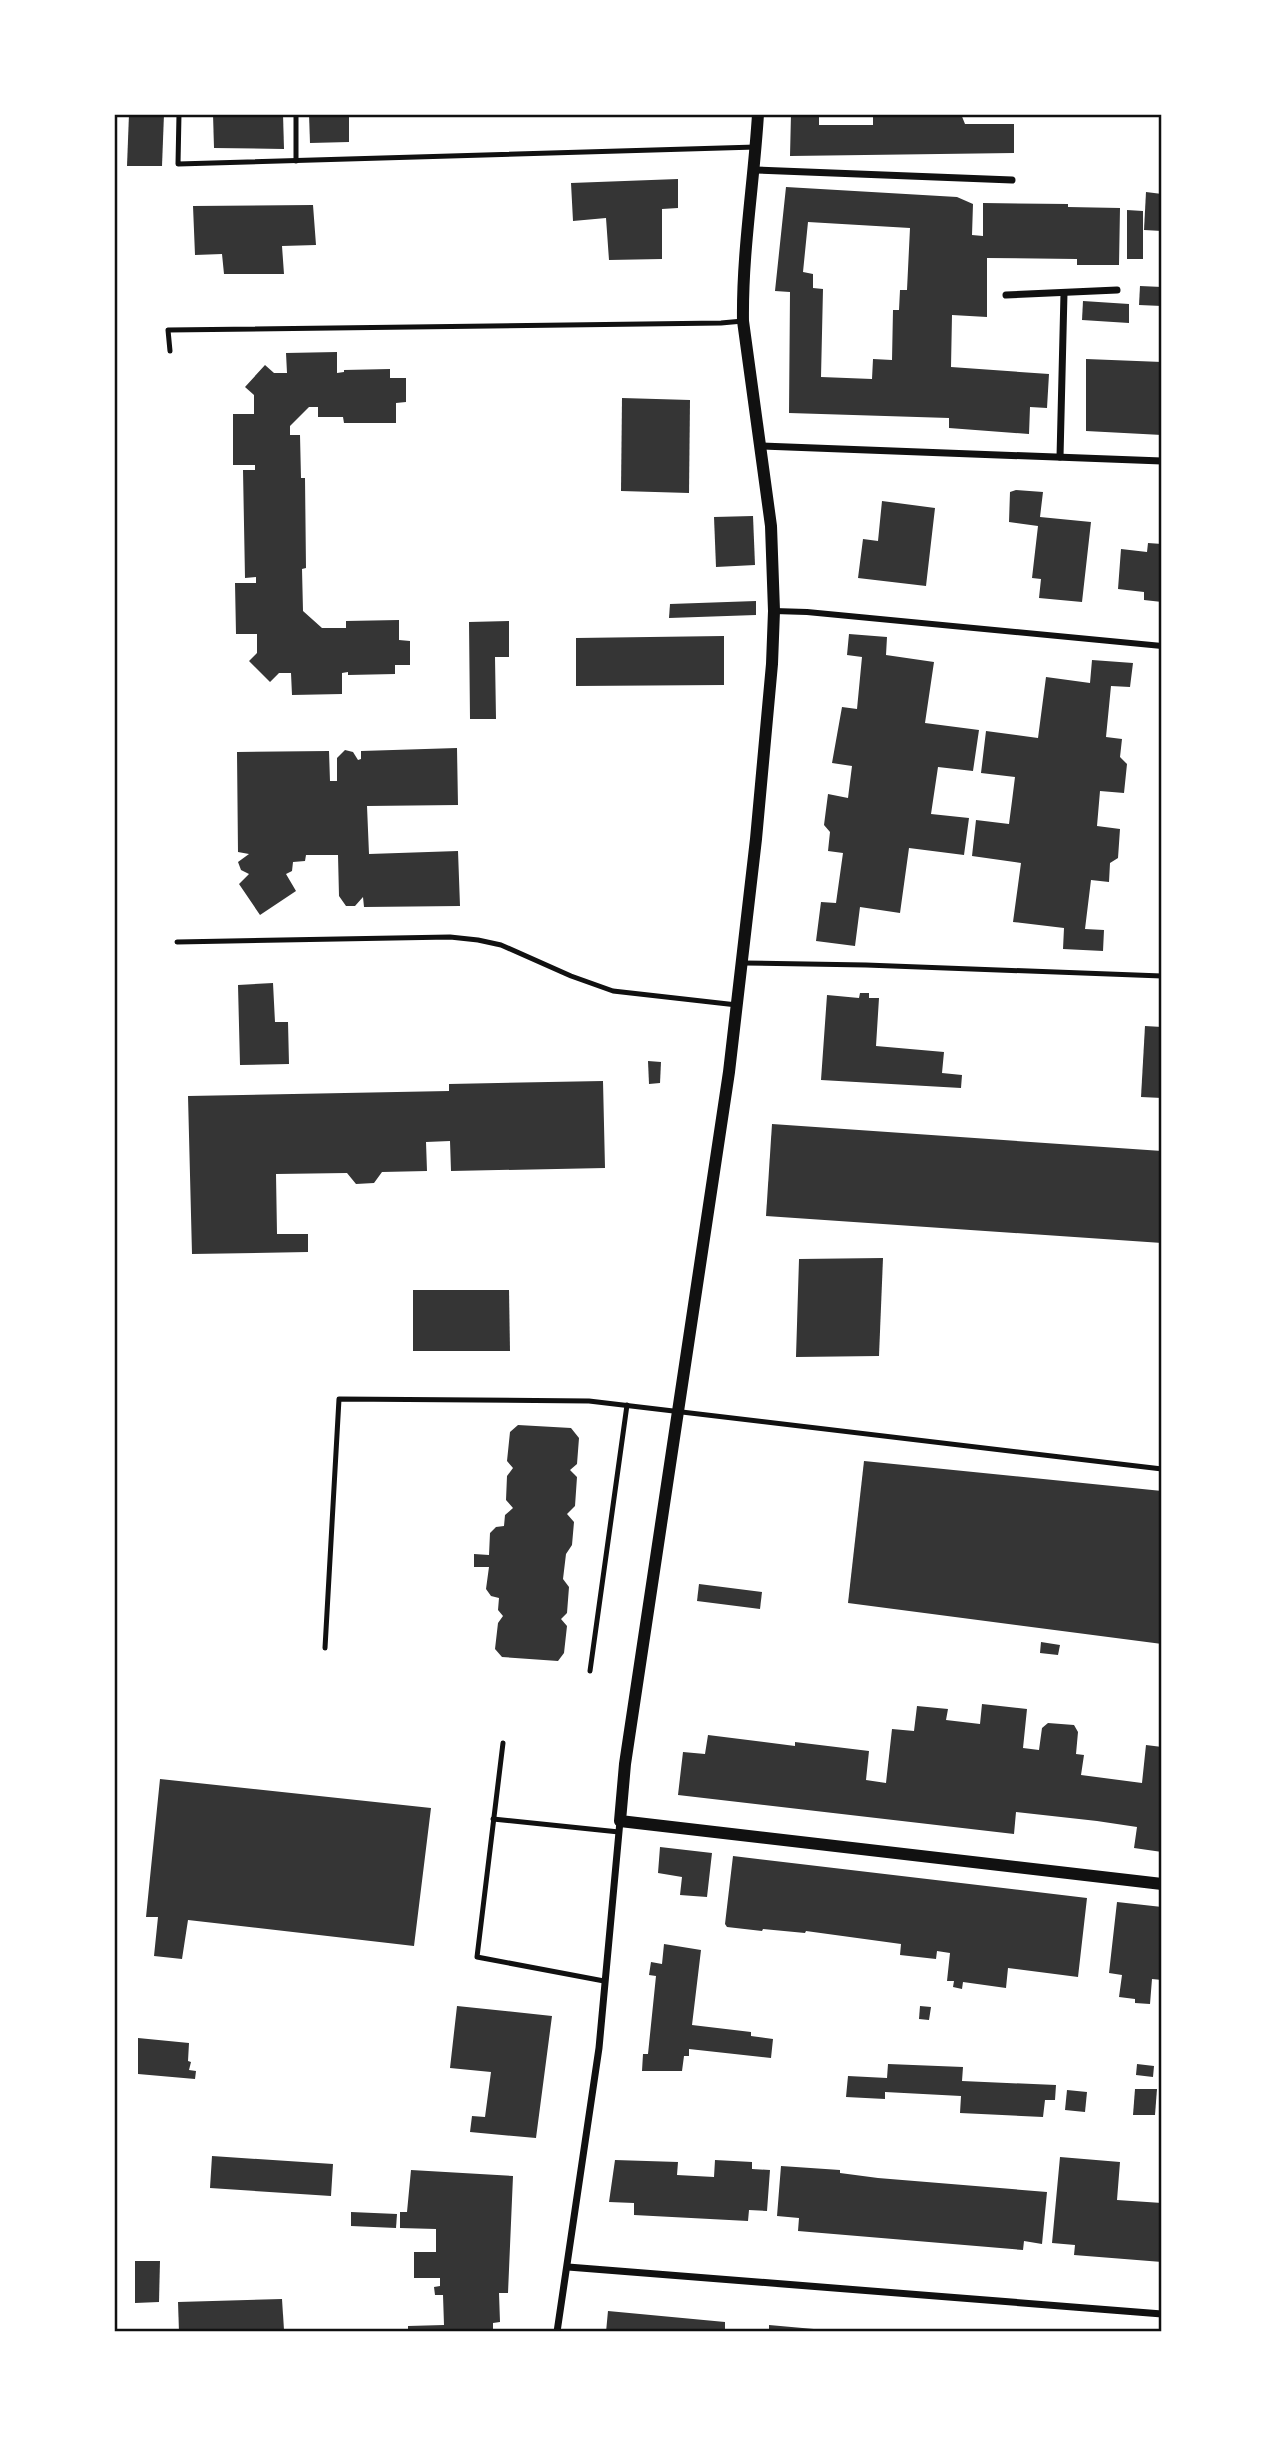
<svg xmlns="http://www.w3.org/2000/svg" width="1276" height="2446" viewBox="0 0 1276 2446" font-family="'Public Sans',sans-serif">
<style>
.building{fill:#353535;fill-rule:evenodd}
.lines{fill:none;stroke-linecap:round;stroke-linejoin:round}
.service{stroke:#111;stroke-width:5}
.pedestrian{stroke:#111;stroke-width:6}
.minor{stroke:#111;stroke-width:7}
.tertiary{stroke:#111;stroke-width:12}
.neatline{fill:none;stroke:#111;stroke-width:2.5}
</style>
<rect width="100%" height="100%" fill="#fff"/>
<!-- building -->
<g class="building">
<polygon points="129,114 164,114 162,166 127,166"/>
<polygon points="213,114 283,114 284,149 214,148"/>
<polygon points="309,114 349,114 349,142 310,143"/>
<polygon points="791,114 819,114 819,125 873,125 873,114 961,114 965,124 1014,124 1014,153 790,156"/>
<polygon points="678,179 678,208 662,209 662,259 609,260 606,218 573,221 571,183"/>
<path d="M786,187l171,10 16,7 -1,31 11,1v-33l85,1v3l52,1 -1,57h-42v-6l-90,-1v59l-35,-2 -1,52 98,7 -2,34 -17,-1 -1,27 -80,-6v-10l-160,-5 1,-121 -15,-1zM808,222l102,6 -3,62h-7l-1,20h-6l-1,50 -19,-1 -1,20 -51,-2 2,-88 -10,-1v-14l-10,-2z"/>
<polygon points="1146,192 1162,194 1162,231 1144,230"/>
<polygon points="313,205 316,245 282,246 284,274 224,274 222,254 195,255 193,206"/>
<polygon points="1127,210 1143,211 1143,259 1127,259"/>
<polygon points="1140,286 1162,287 1162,306 1139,305"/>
<polygon points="1083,301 1129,304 1129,323 1082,320"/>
<polygon points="337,352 337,373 344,372 344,370 390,369 390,378 406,378 406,402 396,403 396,423 344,423 343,417 318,417 318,407 309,407 290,426 290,435 300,435 301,478 305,478 306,568 302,569 303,611 322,628 346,628 346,621 399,620 399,640 410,641 410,665 395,665 395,674 348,675 348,672 342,673 342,694 292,695 291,673 279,673 270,682 249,661 257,653 257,634 236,634 235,583 256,583 256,577 245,578 243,470 255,470 255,465 233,465 233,414 254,414 254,395 245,387 265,365 274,373 287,373 286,353"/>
<polygon points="1086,359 1162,362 1162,435 1086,431"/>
<polygon points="622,398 690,400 689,493 621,491"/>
<polygon points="1016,490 1043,492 1040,517 1091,522 1082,602 1039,598 1041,579 1032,578 1038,526 1009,522 1010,492"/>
<polygon points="882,501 935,508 926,586 858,578 863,539 878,541"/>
<polygon points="753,516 755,565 716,567 714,517"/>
<polygon points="1148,543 1162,544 1162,602 1144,600 1144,592 1118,589 1121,549 1147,552"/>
<polygon points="756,601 756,615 669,618 670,604"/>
<polygon points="509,621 509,657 495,657 496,719 470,719 469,622"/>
<polygon points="849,634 887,637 886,655 934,662 925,723 979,730 973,771 938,767 931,814 969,818 964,855 909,848 900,913 860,907 855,946 816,941 821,902 836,903 843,853 828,851 830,832 824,825 828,794 848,798 852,766 832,763 842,707 857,709 862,657 847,655"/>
<polygon points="724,636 724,685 576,686 576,638"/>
<polygon points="1092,660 1133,663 1130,687 1111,686 1106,737 1122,739 1120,757 1127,764 1124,793 1100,791 1097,826 1120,829 1118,858 1110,863 1109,882 1091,880 1085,929 1104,930 1103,951 1063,949 1064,928 1013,922 1021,863 972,856 976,820 1009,824 1012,801 1015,777 981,773 986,731 1038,738 1046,677 1090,683"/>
<polygon points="457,748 458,805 367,806 369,854 458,851 460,906 364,907 363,897 355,906 346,906 339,896 338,855 306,855 305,861 293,862 292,871 286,874 296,891 260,915 239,884 249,874 241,870 238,862 249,854 238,852 237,752 329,751 330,781 337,781 337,758 345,750 353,752 358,760 361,759 361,751"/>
<polygon points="273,983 275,1022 288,1022 289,1064 240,1065 238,985"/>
<polygon points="860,993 869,993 869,998 879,998 876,1046 944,1052 942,1073 962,1075 961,1088 821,1080 827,995 859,998"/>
<polygon points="1145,1026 1162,1027 1162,1098 1141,1097"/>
<polygon points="648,1061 661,1062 660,1083 649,1084"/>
<polygon points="603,1081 605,1168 451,1171 450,1141 426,1142 427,1171 382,1172 374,1183 356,1184 347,1173 276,1174 277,1234 308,1234 308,1252 192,1254 188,1096 449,1091 449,1084"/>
<polygon points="772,1124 1162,1151 1162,1243 766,1216"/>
<polygon points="883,1258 879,1356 796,1357 799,1259"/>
<polygon points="413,1290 509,1290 510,1351 413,1351"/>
<polygon points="518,1425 571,1428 579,1438 577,1464 570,1470 577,1477 575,1506 567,1514 574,1522 572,1545 566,1554 563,1579 569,1587 567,1613 561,1619 567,1626 564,1653 558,1661 502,1657 495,1649 498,1623 503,1616 498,1610 499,1598 491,1596 486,1589 489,1567 474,1567 474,1554 489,1555 490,1533 496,1527 504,1526 505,1515 513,1508 506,1500 507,1476 513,1468 507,1461 510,1432"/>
<polygon points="864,1461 1162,1491 1162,1644 848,1603"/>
<polygon points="699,1584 762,1592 760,1609 697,1601"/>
<polygon points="1041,1642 1060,1645 1058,1655 1040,1653"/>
<polygon points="982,1704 1027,1709 1023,1748 1039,1750 1042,1728 1048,1723 1074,1725 1078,1732 1076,1754 1084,1755 1081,1775 1142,1783 1146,1745 1162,1747 1162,1852 1134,1848 1137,1827 1097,1821 1016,1812 1014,1834 678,1795 683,1752 705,1754 708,1735 795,1746 795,1742 869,1751 866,1780 886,1783 892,1729 914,1731 917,1706 948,1709 946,1720 980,1724"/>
<polygon points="160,1779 431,1808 414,1946 188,1920 182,1959 154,1956 158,1917 146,1917"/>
<polygon points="660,1847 712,1853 707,1897 680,1895 682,1877 658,1873"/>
<polygon points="733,1856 1087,1898 1078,1977 1008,1968 1006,1988 963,1982 962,1989 953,1987 954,1981 947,1981 950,1953 937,1951 936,1959 900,1955 901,1944 806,1931 805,1933 763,1929 762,1931 727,1927 725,1924"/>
<polygon points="1117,1902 1162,1907 1162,1980 1152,1979 1150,2004 1135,2003 1135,1999 1119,1997 1122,1975 1109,1973"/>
<polygon points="664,1944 701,1950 692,2025 751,2032 751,2036 773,2039 771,2058 689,2049 689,2056 684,2056 682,2071 642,2071 643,2054 648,2054 656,1976 649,1975 651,1962 662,1964"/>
<polygon points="457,2006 552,2016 536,2138 470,2132 472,2116 485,2117 491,2072 450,2068"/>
<polygon points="920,2006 931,2007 929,2020 919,2019"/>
<polygon points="138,2038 189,2043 188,2061 191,2062 189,2070 196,2071 195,2079 138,2074"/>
<polygon points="888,2064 963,2067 962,2081 1056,2085 1055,2100 1045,2100 1043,2117 960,2113 961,2096 885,2092 885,2099 846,2097 848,2076 887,2078"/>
<polygon points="1137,2064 1154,2066 1153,2077 1136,2075"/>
<polygon points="1135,2089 1157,2089 1155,2115 1133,2115"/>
<polygon points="1067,2090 1087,2092 1085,2112 1065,2110"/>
<polygon points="212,2156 333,2164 331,2196 210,2188"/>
<polygon points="1060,2157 1120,2162 1117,2200 1162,2203 1162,2262 1074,2255 1075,2245 1052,2243"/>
<polygon points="615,2160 678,2162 677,2175 714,2177 715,2160 752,2162 752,2169 770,2170 767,2211 749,2210 748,2221 634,2215 634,2203 609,2202"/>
<polygon points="781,2166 840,2170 840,2173 878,2178 1047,2192 1042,2244 1024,2241 1023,2250 798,2231 799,2218 777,2216"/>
<polygon points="411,2170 513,2176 508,2293 499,2293 500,2322 493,2323 493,2332 408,2332 408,2326 444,2325 443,2295 435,2295 434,2287 440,2286 440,2278 414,2278 414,2252 436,2252 436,2229 400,2228 400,2212 407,2212"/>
<polygon points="351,2212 397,2214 396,2228 351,2226"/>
<polygon points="135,2261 160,2261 159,2302 135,2303"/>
<polygon points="282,2299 284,2330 179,2332 178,2302"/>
<polygon points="608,2311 725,2322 725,2332 606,2332"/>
<polygon points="769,2325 825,2330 825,2332 769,2332"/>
</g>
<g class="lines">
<!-- service -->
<g class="service">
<polyline points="179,114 178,164 756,147"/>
<polyline points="296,114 296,161"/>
<polyline points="170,351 168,330 721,323 743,321"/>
<polyline points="177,942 450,937 478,940 501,945 571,976 613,991 737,1005"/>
<polyline points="744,963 866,965 1162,976"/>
<polyline points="325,1648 339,1399 589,1401 1162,1469"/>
<polyline points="590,1671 627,1405"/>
<polyline points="503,1743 477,1957 604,1981"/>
<polyline points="493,1819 619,1832"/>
</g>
<!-- pedestrian -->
<polyline class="pedestrian" points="774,611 807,612 1162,646"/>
<!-- minor -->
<g class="minor">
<polyline points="755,170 1012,180"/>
<polyline points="1006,295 1117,290"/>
<polyline points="759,446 1162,461"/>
<polyline points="1060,457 1064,293"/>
<polyline points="568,2267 1162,2314"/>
<polyline points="557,2332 599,2048 620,1821"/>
</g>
<!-- tertiary -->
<path class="tertiary" d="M758,114c-4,68 -16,138 -15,207l28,205 3,85 -2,53 -16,175 -27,233 -104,692 -5,57 542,63"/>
</g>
<!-- border -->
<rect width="1276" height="2446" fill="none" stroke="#ffffff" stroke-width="231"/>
<rect x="116" y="116" width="1044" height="2214" class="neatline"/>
</svg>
